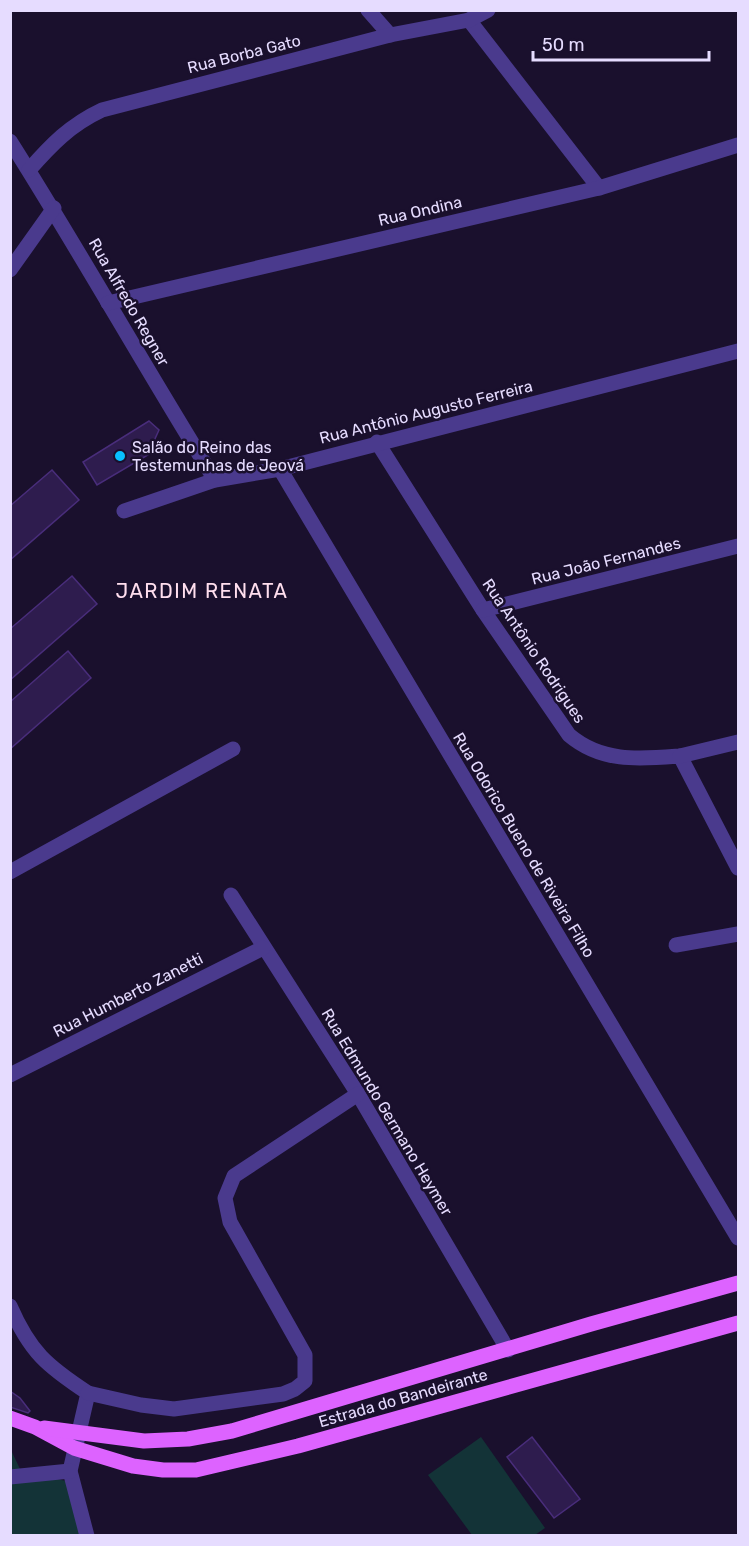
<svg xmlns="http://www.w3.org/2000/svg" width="749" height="1546" viewBox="0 0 749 1546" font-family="Rubik,sans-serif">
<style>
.green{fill:#133337}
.building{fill:#2e1c4e;stroke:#492d7b;stroke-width:1.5}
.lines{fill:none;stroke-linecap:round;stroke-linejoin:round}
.minor{stroke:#4a3a8d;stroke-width:15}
.major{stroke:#dd63ff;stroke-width:15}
.poi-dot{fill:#08bfff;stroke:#1a102d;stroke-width:2}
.labels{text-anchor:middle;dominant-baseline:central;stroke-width:5;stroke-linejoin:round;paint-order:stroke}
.street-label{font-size:16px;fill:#e6dcff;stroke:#1a102d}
.poi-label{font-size:16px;fill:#e6dcff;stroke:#1a102d;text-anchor:start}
.quarter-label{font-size:20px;letter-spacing:1.5px;fill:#ffdeee;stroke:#1a102d}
</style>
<rect width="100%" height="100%" fill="#1a102d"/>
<!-- green -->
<g class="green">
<polygon points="481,1437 545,1528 535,1535 472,1535 428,1475"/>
<polygon points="10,1448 21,1471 66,1481 81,1535 11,1535"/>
</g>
<!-- building -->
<g class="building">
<polygon points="149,421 159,430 154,441 158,449 97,485 83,462"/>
<polygon points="52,470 79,500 10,560 10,506"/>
<polygon points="72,576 97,604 10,680 10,629"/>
<polygon points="68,651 91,678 10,749 10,702"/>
<polygon points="10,1391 20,1398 30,1411 28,1413 10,1407"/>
<polygon points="532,1437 580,1499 554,1518 507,1457"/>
</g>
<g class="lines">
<!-- minor -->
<g class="minor">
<polyline points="368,10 390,35"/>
<polyline points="469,20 599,188"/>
<path d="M10,141c71,112 135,227 205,339"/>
<path d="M29,170c22,-25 41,-45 73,-60l288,-75 79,-15 19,-10"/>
<polyline points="10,270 54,208"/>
<polyline points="108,303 599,188 738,145"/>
<path d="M377,442l106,168 86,125c33,28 71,24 111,21l58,112"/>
<polyline points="280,469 738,1238"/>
<polyline points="124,511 215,480 280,469 738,351"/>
<polyline points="483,610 738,546"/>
<polyline points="680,756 738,742"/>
<polyline points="10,872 233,749"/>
<polyline points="231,895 358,1094 508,1350"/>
<polyline points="676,945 738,934"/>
<polyline points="10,1075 263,948"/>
<path d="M10,1306c20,46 37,60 78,87l-18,78 17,65"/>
<polyline points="88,1393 141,1405 174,1409 283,1394 295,1389 305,1381 305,1355 230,1222 225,1198 234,1176 358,1094"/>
<polyline points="10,1477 70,1471"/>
</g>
<!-- major -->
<g class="major">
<polyline points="10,1418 35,1427 74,1448 133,1466 163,1470 196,1470 298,1446 738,1323"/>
<polyline points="44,1428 144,1441 188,1439 232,1431 591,1324 738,1283"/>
</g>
</g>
<!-- markers -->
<circle class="poi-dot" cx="120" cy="456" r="6"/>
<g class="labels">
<!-- street labels -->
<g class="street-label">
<text transform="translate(244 54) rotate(-14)">Rua Borba Gato</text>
<text transform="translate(420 211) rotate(-13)">Rua Ondina</text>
<text transform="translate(129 302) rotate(60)">Rua Alfredo Regner</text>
<text transform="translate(426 412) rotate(-14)">Rua Antônio Augusto Ferreira</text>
<text transform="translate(606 561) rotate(-14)">Rua João Fernandes</text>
<text transform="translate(534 651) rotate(56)">Rua Antônio Rodrigues</text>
<text transform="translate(524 845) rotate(59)">Rua Odorico Bueno de Riveira Filho</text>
<text transform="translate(128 995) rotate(-27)">Rua Humberto Zanetti</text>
<text transform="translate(387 1112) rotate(59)">Rua Edmundo Germano Heymer</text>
<text transform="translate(403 1398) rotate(-16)">Estrada do Bandeirante</text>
</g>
<!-- poi labels -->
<g class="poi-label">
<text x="132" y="447">Salão do Reino das<tspan x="132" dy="18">Testemunhas de Jeová</tspan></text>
</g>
<!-- quarter labels -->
<g class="quarter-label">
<text x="202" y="591">JARDIM RENATA</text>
</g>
</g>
<!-- border -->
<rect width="749" height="1546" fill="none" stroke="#e6dcff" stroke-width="24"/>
<!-- scale -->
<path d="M533 51v9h176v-9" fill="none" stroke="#e6dcff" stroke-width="3"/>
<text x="542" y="51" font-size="18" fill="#e6dcff" stroke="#1a102d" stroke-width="4.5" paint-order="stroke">50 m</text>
</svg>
